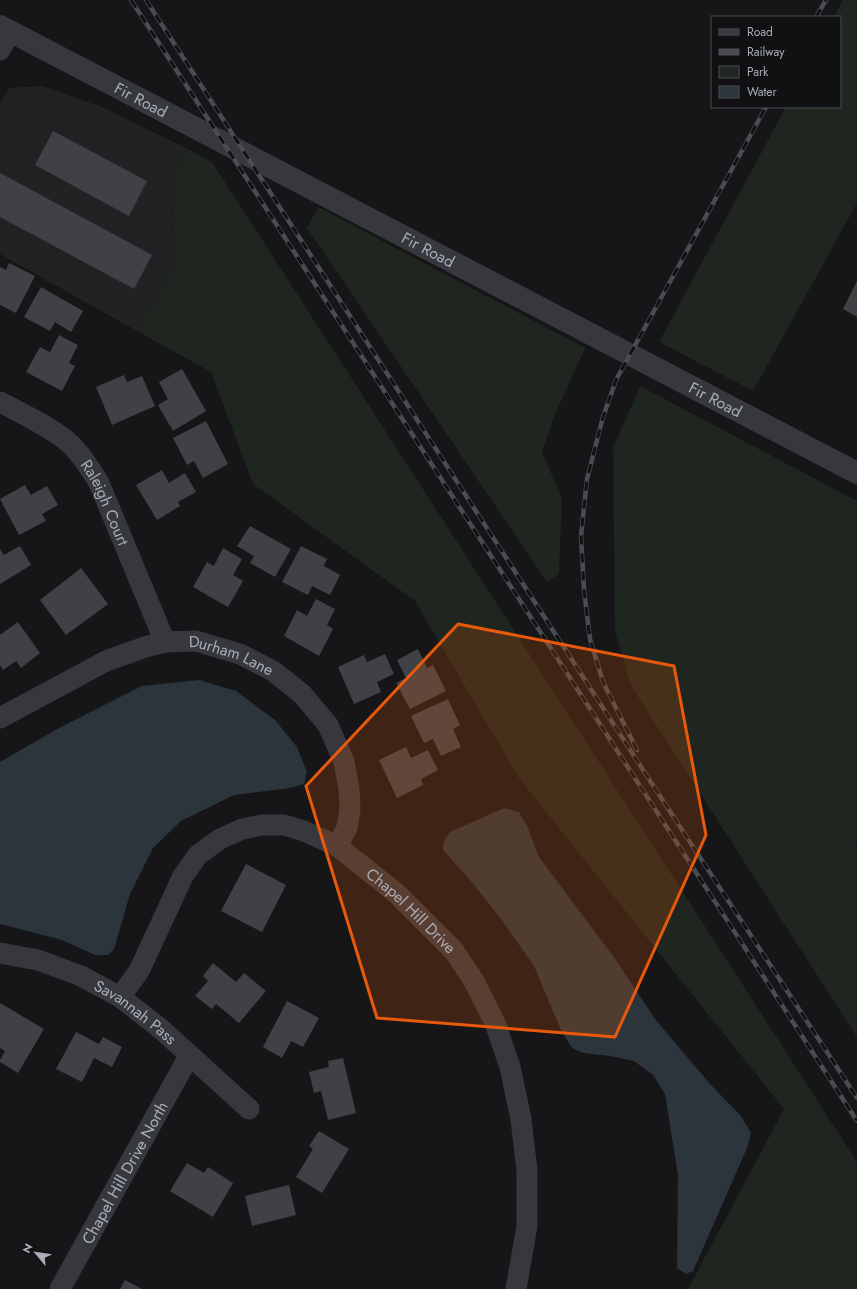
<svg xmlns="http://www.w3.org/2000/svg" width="857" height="1289" viewBox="0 0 857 1289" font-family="Jost,sans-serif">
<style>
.built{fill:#222225}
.green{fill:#1e261f}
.water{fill:#2c353c}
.building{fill:#404145}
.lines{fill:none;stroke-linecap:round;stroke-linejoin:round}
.minor{stroke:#37383d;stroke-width:21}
.tertiary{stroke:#37383d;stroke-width:22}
.rail-casing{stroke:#4a4c52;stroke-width:4.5}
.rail{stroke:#111113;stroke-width:3;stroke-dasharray:9;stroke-linecap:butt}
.marked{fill:#e8590c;fill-opacity:0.2;stroke:#e8590c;stroke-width:3;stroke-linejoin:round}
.labels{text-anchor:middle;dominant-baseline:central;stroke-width:4;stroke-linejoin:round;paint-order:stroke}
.street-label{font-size:16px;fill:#a8adb8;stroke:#111113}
</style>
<rect width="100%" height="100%" fill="#161618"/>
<!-- built -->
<polygon class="built" points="43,86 104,108 186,148 173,179 172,269 137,331 0,254 0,104 9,88"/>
<!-- green -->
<g class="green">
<polygon points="843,0 857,0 857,203 753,391 659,342 786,107 840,107 840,17 834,17"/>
<polygon points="186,148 212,162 857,1162 857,1289 688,1289 784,1109 518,777 415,601 253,484 211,372 137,331 172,269 173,179"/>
<polygon points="318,207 585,348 554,417 542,452 562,499 559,574 547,582 307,228"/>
<polygon points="640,386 857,501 857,843 855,845 857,848 857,1037 631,686 615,631 613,448"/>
</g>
<!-- water -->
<g class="water">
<polygon points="199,680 236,691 275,720 297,747 307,772 304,784 290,788 234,795 181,821 153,848 130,894 114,949 108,955 95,955 62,940 0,924 0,762 59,728 142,686"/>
<polygon points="504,808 519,812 527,826 539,857 616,960 655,1019 710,1084 741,1116 751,1133 747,1148 693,1271 686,1274 677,1268 678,1175 665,1094 653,1075 634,1061 610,1056 583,1053 572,1048 561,1030 534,966 501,919 471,881 443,850 444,841 450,832"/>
</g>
<!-- building -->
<g class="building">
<polygon points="53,131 147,181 129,216 35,165"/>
<polygon points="0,173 152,255 134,289 0,217"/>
<polygon points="9,263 35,276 16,313 0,305 0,267 6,270"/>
<polygon points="857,281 857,317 843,309"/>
<polygon points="41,287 83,311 71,332 55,322 50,331 24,317"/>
<polygon points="59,335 78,345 69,363 75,366 62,391 26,372 40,347 50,352"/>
<polygon points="182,369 206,411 173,431 158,405 168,399 159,382"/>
<polygon points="124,375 127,382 142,376 155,406 112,425 96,387"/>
<polygon points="206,421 228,464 203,478 194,461 187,465 173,438"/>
<polygon points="162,470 169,483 185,473 196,492 178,502 180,506 157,520 136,485"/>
<polygon points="25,485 31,495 47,486 58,505 42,514 46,521 19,535 0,499"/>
<polygon points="250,526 291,549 275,577 250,563 254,556 237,546"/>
<polygon points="20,546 31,565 0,584 0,549 4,555"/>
<polygon points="301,546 327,559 324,566 340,575 330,595 312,586 308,595 282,582"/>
<polygon points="223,548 242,559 233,575 243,581 228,607 193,587 207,562 214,566"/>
<polygon points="81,568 108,604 66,635 40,600"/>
<polygon points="316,599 335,609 327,625 333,629 319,656 284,636 297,610 307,616"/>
<polygon points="18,622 40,653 21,668 16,661 3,670 0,665 0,635"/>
<polygon points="418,649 427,668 433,665 446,691 410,709 396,683 406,678 397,660"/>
<polygon points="385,654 394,674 377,682 381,692 354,704 338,667 364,655 367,662"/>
<polygon points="448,699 460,725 453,729 461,747 441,756 433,739 424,743 411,716"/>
<polygon points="406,747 411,758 428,750 438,770 421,779 423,785 397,798 379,760"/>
<polygon points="246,864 286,885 262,932 221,911"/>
<polygon points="213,963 236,982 244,973 266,991 239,1023 216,1004 212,1009 195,996 208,981 203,976"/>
<polygon points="287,1001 319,1018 303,1047 291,1041 282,1058 263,1047"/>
<polygon points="0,1003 44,1029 18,1073 0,1062 0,1060 5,1051 0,1048"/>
<polygon points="76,1032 99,1044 103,1037 122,1047 112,1067 94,1058 82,1082 56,1069"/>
<polygon points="343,1058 356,1113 328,1120 321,1091 314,1093 309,1072 329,1067 328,1061"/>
<polygon points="319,1131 349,1149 322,1193 296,1177 313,1149 309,1146"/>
<polygon points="187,1163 204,1173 208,1167 233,1183 213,1217 170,1191"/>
<polygon points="289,1185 296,1215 252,1226 245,1196"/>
<polygon points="125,1280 142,1289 120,1289"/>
</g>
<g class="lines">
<!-- minor -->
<g class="minor">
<polyline points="0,50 10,31"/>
<path id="s1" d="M0,402c23,12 47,23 67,39 13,11 23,27 32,42l66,159"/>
<path id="s2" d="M0,718l106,-57 39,-14 20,-5 31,-1 44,13 33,17 29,23 26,31 16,37 5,26 1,21 -3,19 -10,18"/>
<path id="s3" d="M0,953l38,7 43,16 39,21 41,32 88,80"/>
<path id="s4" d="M120,997l19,-26 44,-95 15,-21 22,-16 22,-10 20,-4h22l20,6 33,15 58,46 59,59 20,30 21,42 15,44 11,52 6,52v55l-11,63"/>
<path id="s5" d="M60,1289l129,-233"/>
</g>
<!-- tertiary -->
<path class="tertiary" id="s6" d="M0,26l857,447"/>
<defs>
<g id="rail">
<polyline points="131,0 857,1121"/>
<polyline points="146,0 656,790 857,1098"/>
<polyline points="816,17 826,0"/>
<polyline points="637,750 603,682 590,639 584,590 581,536 587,479 603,417 616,380 766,107"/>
</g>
</defs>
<!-- rail casing -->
<use href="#rail" class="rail-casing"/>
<!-- rail -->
<use href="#rail" class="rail"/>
</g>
<!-- marked area -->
<path class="marked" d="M458,624l216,42 32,169 -91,202 -238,-19 -71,-232z"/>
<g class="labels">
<!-- street labels -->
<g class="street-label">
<text stroke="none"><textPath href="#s6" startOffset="159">Fir Road</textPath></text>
<text stroke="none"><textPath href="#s6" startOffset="483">Fir Road</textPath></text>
<text stroke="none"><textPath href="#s6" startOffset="807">Fir Road</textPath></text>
<text stroke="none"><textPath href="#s1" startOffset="151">Raleigh Court</textPath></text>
<text stroke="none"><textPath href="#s2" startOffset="251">Durham Lane</textPath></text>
<text stroke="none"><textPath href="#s4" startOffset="412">Chapel Hill Drive</textPath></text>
<text stroke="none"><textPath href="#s3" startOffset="150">Savannah Pass</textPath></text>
<text stroke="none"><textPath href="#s5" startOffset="133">Chapel Hill Drive North</textPath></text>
</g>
</g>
<!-- legend -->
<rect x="711" y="16" width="130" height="92" fill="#111113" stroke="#4d4f55"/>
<rect x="719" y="29" width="20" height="6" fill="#37383d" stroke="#4d4f55"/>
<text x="747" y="36" font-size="12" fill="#a8adb8">Road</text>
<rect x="719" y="49" width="20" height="6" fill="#4a4c52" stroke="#4d4f55"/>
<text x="747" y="56" font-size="12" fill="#a8adb8">Railway</text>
<rect x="719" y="66" width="20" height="12" fill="#1e261f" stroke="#4d4f55"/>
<text x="747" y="76" font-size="12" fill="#a8adb8">Park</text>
<rect x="719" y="86" width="20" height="12" fill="#2c353c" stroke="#4d4f55"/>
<text x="747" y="96" font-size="12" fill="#a8adb8">Water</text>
<!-- north arrow -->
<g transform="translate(36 1253) rotate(299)" stroke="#111113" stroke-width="3" paint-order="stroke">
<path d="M0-3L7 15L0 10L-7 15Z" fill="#a8adb8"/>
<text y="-6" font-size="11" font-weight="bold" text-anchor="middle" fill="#a8adb8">N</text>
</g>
</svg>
